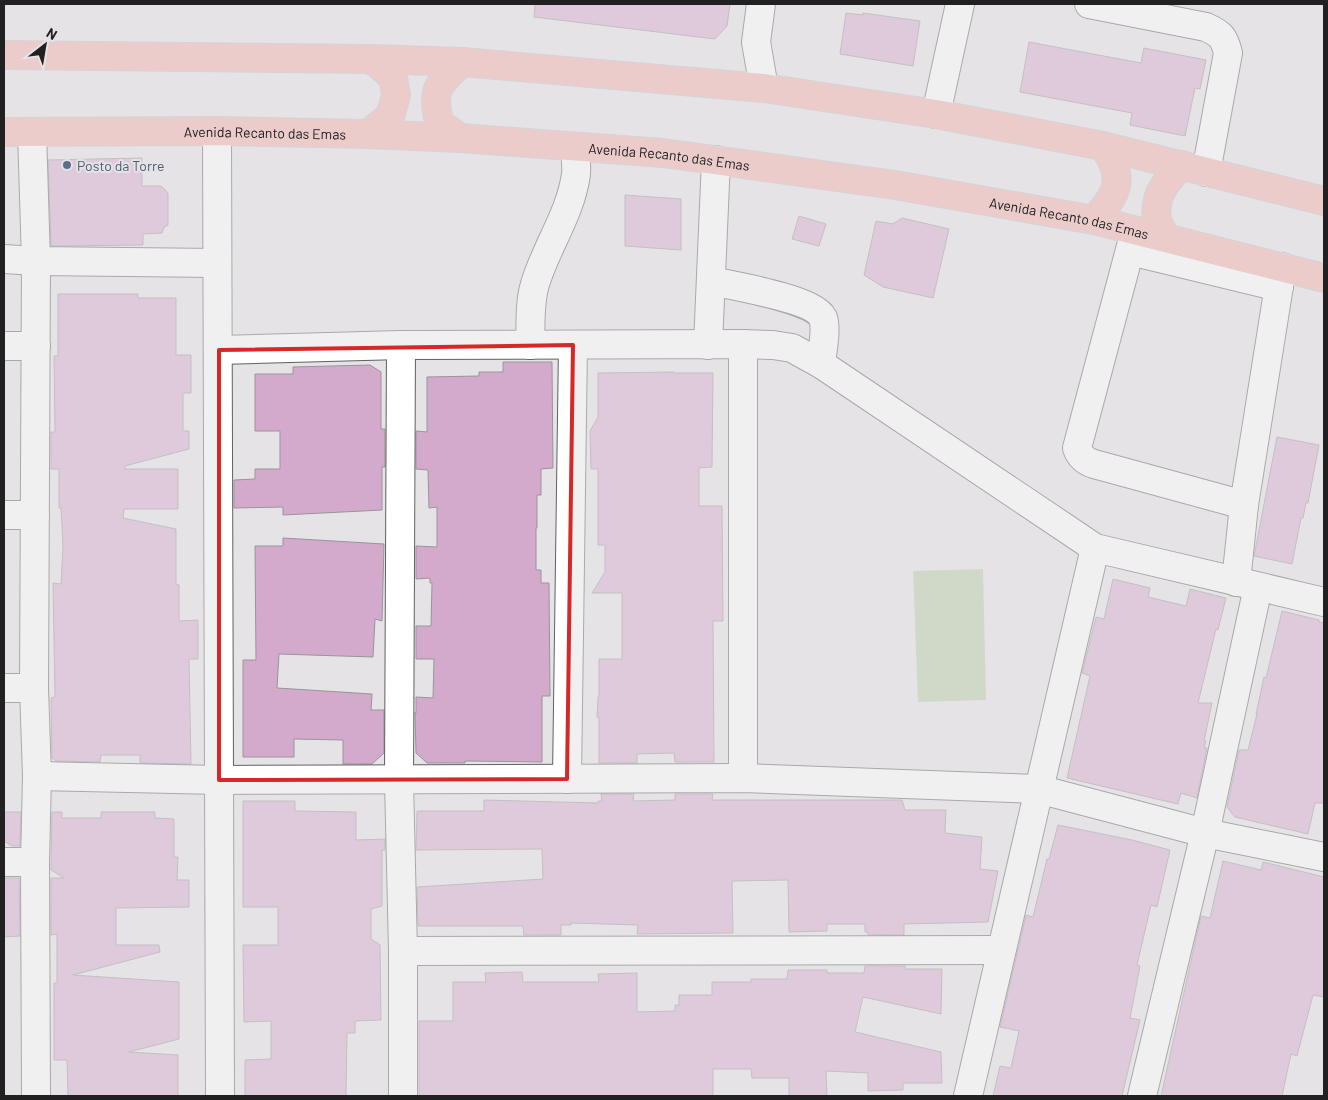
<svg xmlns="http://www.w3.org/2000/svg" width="1328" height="1100" viewBox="0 0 1328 1100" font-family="Barlow,sans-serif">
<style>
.green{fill:#b5cca2}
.building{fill:#d4aacc;stroke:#989597}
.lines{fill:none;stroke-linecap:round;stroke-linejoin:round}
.minor-casing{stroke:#616062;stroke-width:30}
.major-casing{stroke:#c1c1c1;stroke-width:30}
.minor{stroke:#fff;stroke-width:28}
.major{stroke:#f1b0aa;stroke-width:28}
.marked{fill:none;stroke:#d62828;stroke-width:4;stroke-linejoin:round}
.service-dot{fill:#5c6f8a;stroke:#e5e3e6;stroke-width:2}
.labels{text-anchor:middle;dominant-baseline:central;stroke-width:4;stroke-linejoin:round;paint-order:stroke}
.street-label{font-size:14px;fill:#222122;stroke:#e5e3e6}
.service-label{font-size:14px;fill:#4e5e75;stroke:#e5e3e6;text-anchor:start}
</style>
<rect width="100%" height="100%" fill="#e5e3e6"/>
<!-- green -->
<polygon class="green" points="983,569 986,700 918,702 913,571"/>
<!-- building -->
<g class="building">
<polygon points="535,4 730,4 727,26 715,39 534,17"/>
<polygon points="846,13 863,15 863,13 920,21 913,66 840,54"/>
<polygon points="1029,42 1141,63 1144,48 1206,60 1200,89 1195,88 1185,136 1130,125 1132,113 1020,92"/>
<polygon points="142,158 142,186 161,186 168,193 168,225 164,227 162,233 143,234 143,245 51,246 48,160"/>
<polygon points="625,195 681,199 681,250 625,246"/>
<polygon points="799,216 826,224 819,246 792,239"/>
<polygon points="902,218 949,229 933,298 883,287 864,275 876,221 893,224"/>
<polygon points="58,294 138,294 138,298 176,298 176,355 191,355 191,393 183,393 183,431 189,431 189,449 125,466 125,469 178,469 178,509 124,509 123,518 176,529 176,584 179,585 179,621 198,620 198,659 189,659 191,764 140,763 140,755 101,755 100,762 56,761 52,758 51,698 55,697 53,583 61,584 63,546 61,508 59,508 59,469 51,469 51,432 55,432 54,356 58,356"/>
<polygon points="503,362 552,362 553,468 541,469 541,495 537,495 537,528 536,528 536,570 541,570 541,583 549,583 550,696 542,696 542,762 465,761 465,763 427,763 416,753 415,712 416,713 416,697 433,698 434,659 416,659 416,626 431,626 432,583 430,583 430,578 416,579 416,546 437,547 437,507 429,508 428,470 416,469 416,431 427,432 427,377 479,376 479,372 503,372"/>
<polygon points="370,365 381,372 381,429 385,429 385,467 382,467 382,510 283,515 283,507 234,508 234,480 255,479 255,469 280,469 280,431 255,431 255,374 293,374 293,367"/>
<polygon points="674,372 674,373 713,373 712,467 699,468 699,506 722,506 723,621 713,621 714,762 675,762 674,753 637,754 637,763 599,763 599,717 597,717 598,697 599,696 599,659 622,659 622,593 592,593 605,572 605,545 598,545 598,469 591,469 590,431 598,417 598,373"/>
<polygon points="1277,437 1319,445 1308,503 1306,503 1303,518 1301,518 1292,564 1254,556"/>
<polygon points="283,538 384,544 382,621 375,619 373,657 279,654 277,688 372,694 371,710 384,710 384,753 372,764 343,764 343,740 294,739 294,757 243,757 243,660 256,660 255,546 283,546"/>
<polygon points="1113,579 1150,588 1148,597 1186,606 1190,589 1226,598 1218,630 1216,629 1198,703 1212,703 1204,741 1206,741 1204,748 1207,748 1197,798 1181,793 1178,804 1067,778 1090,676 1082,673 1096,617 1104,619"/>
<polygon points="1282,611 1319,620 1319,622 1324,623 1324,803 1315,803 1308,834 1235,817 1227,807 1239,750 1248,750 1257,714 1256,714 1264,677 1266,678"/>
<polygon points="601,794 634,794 633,801 675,800 675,794 713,794 712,800 902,800 905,810 946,810 945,833 982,837 980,869 998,871 988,922 904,924 904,935 868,935 868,932 865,932 865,924 827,924 827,931 789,932 788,880 732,881 733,933 637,934 638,925 571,923 571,925 561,925 561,935 524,935 523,926 418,926 417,887 543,879 542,849 416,850 417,811 484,811 484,800 598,803 598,801 602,801"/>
<polygon points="243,801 295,801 295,811 356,812 356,840 385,839 385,850 382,850 382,906 371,909 371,939 380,945 381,1020 355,1021 355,1033 347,1033 346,1096 245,1096 245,1060 271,1059 271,1021 244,1022 243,945 278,945 278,907 243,907"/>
<polygon points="4,812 21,812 20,846 12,846 4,841"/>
<polygon points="52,812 62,812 62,818 101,818 101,812 155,812 155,818 174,819 174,857 178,857 177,880 189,880 189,907 116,908 116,945 159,945 160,952 73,975 179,982 179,1039 129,1052 178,1055 178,1096 68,1096 67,1060 54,1060 54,983 57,983 57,934 51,935 51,878 64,878 51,870"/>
<polygon points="1058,825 1132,840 1170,850 1157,907 1151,905 1137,965 1140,966 1130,1018 1140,1020 1122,1096 993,1096 1000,1066 1011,1068 1019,1031 1000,1027 1026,915 1033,917 1047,859 1049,859"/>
<polygon points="1223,861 1261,870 1263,862 1324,877 1324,997 1313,995 1297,1056 1291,1054 1282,1096 1161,1096 1201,916 1210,918"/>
<polygon points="4,878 19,878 20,936 4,937"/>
<polygon points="865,966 905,966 905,969 942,969 941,1014 863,997 855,1032 941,1052 942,1083 903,1083 903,1090 868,1091 868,1073 826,1071 827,1096 789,1096 789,1078 752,1078 751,1069 713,1069 713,1096 419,1096 419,1021 453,1021 453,982 486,982 485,973 522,972 523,982 599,982 598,974 637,973 637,1012 675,1011 675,1005 679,1005 679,995 712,995 712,982 751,982 751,979 787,979 788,970 827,970 827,973 864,973"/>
</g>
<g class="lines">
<defs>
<g id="minor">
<polyline points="761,4 756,42 764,88"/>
<path d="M1089,4l117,23c15,7 18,10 22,26l-22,119"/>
<polyline points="936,114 960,4"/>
<polyline points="217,131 220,1096"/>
<polyline points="32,132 36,261 34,688 37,776 35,862 36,1096"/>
<path d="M1135,231l-58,217c3,9 8,13 17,16l150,41"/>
<polyline points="1130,251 1279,287"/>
<polyline points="4,259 36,261 217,263"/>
<path d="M711,281c23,5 103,18 112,37 4,11 -1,35 -2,46"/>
<polyline points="401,345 399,781 403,951 403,1096"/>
<path d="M530,345c1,-20 -1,-41 5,-61 11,-37 36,-71 41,-110 1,-9 -1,-18 -1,-27"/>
<polyline points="708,345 716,160"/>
<polyline points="4,346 36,346"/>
<polyline points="219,350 401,345 743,344 773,345 792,348 821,364 1095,548 1324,602"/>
<polyline points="4,515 35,515"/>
<polyline points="1236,582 1244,505 1282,267"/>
<polyline points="4,688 34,688"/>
<polyline points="37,776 219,780 743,778 1038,789 1205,833 1324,857"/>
<polyline points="743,778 743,344"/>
<polyline points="567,779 573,345"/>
<polyline points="4,862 35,862"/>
<polyline points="403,951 1001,950"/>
<polyline points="968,1096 1095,548"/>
<polyline points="1142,1096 1205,833 1258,587"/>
</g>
<g id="major">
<polyline points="4,55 372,59 462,62 764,88 936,114 1103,146 1324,201"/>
<path id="s1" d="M4,132l213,-1 151,3 92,4 203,15 232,32 199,35 230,58"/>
<polyline points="368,134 390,116 396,96 393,77 372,59"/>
<path d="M460,138l-21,-15c-7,-36 -2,-37 23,-61"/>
<path d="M1094,220c24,-26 32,-43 9,-74"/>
<path d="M1165,237c-3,-6 -7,-12 -8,-18 -4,-23 10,-39 25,-54"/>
</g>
</defs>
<!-- minor casing -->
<use href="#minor" class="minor-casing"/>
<!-- major casing -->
<use href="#major" class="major-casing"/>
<!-- minor -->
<use href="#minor" class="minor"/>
<!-- major -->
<use href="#major" class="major"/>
</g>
<!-- marked area -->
<path d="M0 0H1328V1100H0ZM573,345l-6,434 -348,1v-430z" fill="#e5e3e6" fill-opacity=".55" fill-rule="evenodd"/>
<path class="marked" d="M573,345l-6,434 -348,1v-430z"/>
<!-- markers -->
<circle class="service-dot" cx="67" cy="165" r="5"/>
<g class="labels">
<!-- street labels -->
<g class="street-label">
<text stroke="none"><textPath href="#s1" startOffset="261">Avenida Recanto das Emas</textPath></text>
<text stroke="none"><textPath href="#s1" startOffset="666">Avenida Recanto das Emas</textPath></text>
<text stroke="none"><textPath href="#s1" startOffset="1071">Avenida Recanto das Emas</textPath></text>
</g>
<!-- service labels -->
<g class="service-label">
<text x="77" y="165">Posto da Torre</text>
</g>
</g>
<!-- border -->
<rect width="1328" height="1100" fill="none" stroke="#222122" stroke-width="10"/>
<!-- north arrow -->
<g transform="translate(45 45) rotate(31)" stroke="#e5e3e6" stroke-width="4" paint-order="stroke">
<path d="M0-4L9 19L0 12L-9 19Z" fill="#222122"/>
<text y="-8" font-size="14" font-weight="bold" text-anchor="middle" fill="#222122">N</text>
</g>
</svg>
